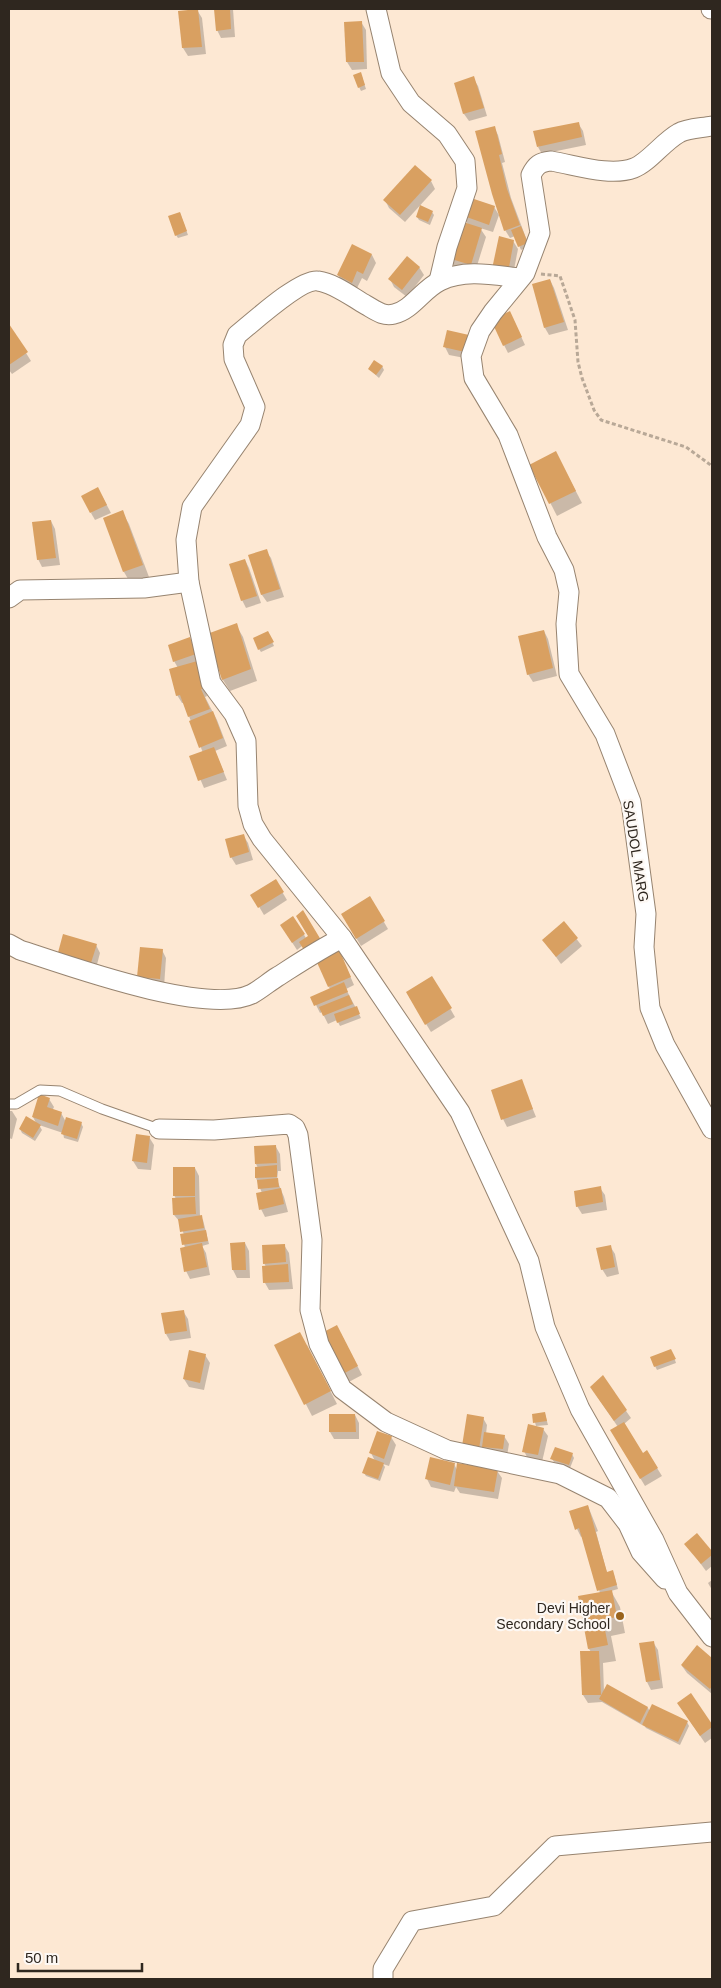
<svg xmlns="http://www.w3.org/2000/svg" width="721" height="1988" viewBox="0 0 721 1988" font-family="Helvetica,sans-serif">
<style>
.shadow{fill:#0003}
.building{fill:#d9a061}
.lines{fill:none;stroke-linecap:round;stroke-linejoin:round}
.service-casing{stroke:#978470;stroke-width:11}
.minor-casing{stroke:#978470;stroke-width:21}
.path{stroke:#b8a897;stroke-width:3;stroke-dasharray:4 2.5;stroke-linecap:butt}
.service{stroke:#fff;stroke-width:9}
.minor{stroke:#fff;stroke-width:19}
.poi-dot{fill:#9a641d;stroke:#fdf8f4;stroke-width:2}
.labels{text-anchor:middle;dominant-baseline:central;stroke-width:4.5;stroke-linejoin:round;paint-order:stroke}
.street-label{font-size:14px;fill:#2f271f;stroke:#fdf8f4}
.poi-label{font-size:14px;fill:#2f271f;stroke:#fdf8f4;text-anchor:end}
</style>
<rect width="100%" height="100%" fill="#fde8d3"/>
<!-- shadow -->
<g class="shadow">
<polygon points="215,9 233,9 235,37 221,38 217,30"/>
<polygon points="197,10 202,18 206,54 188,56 183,48 180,12"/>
<polygon points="361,22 366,30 367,69 352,70 347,62"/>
<polygon points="362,77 366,89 361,91 359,87"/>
<polygon points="473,78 478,86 487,116 469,121 464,114 455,84"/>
<polygon points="578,123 583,131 586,145 542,154 538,147"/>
<polygon points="494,127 498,135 505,162 502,163 511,198 529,246 521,250 515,236 510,238 505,230"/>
<polygon points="431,181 435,189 405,222 389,208 385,200"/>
<polygon points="494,207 499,215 493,232 480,228 486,237 475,272 454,266 450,258 468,225 463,215"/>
<polygon points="432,212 434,215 430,225 419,220 417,217"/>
<polygon points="180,213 188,235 178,238 176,235"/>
<polygon points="513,241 518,249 512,280 498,277"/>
<polygon points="352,246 372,255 376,263 367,281 362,278 356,290 343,283 338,275"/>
<polygon points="419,267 424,275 407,297 394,287 390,279"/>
<polygon points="550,280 554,288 568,330 549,335 545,328"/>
<polygon points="514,321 525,345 508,353 504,345"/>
<polygon points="9,326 31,361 12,374 9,370"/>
<polygon points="448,331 470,359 449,355 445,347"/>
<polygon points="382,366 384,370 379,378 369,369"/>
<polygon points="556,453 582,503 557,516 531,465"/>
<polygon points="102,496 111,513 95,520 91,513"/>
<polygon points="122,512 129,524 149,577 131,584 124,572 104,518"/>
<polygon points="51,521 55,529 60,565 42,567 38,559"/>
<polygon points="266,551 271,558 284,597 267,602 262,595 250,556"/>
<polygon points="245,560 249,568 261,603 246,608 242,600"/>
<polygon points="236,625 243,637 257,681 230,691 223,680 208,635"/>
<polygon points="544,631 548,639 557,676 533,682 528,674"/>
<polygon points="268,633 274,646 261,652 259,649"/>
<polygon points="190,639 194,646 207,696 205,697 217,720 227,746 215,751 227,780 204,788 191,757 203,753 184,703 182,703 177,695 178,668 174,661"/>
<polygon points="243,835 248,843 253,860 236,865 231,857"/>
<polygon points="275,880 287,900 264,915 252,895"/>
<polygon points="370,898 388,929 361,946 342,914"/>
<polygon points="293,917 306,938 309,936 322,944 302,946 297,950 286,933"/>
<polygon points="564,923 582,946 561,964 544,940"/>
<polygon points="64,936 96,945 100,953 94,976"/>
<polygon points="162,950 166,958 164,987 139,977"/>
<polygon points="342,957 354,985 346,989 361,1018 340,1026 337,1020 328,1024 322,1012 320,1013 312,997 330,989 329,987"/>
<polygon points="432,977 455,1017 431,1032 407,993"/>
<polygon points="521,1080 536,1117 507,1127 503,1119"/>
<polygon points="49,1099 54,1107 52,1111 61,1113 66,1122 81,1123 83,1127 78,1142 64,1138 63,1133 39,1125 42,1130 35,1141 22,1133 20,1129 37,1125 33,1117"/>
<polygon points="9,1111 12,1111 17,1119 12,1139 9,1138"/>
<polygon points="149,1137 154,1145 151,1170 138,1169 133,1161"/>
<polygon points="276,1147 280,1154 281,1171 278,1171 277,1180 284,1197 288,1212 265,1217 261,1209 262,1193 256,1178 258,1168 256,1164"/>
<polygon points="195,1168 199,1176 200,1217 203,1220 209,1244 202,1246 206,1253 210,1275 190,1279 186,1271 185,1248 182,1235 184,1235 180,1222 174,1215 176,1199 174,1195"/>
<polygon points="600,1188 605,1195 607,1210 582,1214 577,1206"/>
<polygon points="245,1243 249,1251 250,1278 237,1278 233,1270 232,1244"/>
<polygon points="284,1245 289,1253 293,1289 269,1290 265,1283 266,1267 264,1263"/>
<polygon points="610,1246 615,1254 619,1274 607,1277 602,1269"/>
<polygon points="183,1311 188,1319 191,1338 170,1341 166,1334"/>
<polygon points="341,1334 362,1375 345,1384"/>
<polygon points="307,1345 337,1404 312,1416 276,1346"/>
<polygon points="673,1354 676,1363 657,1370 651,1358"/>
<polygon points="205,1355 210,1363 204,1390 189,1387 184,1379"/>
<polygon points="602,1377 631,1418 624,1424 642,1454 647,1452 662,1476 645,1486 612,1431 618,1427 596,1395"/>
<polygon points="545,1414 548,1425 536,1426 533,1415"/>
<polygon points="355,1415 359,1423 359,1439 334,1439 330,1432"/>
<polygon points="483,1418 487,1425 486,1434 504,1436 509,1444 507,1456 487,1454 484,1448 483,1456 468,1454"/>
<polygon points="543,1429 548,1436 542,1462 528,1459 524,1451"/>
<polygon points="391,1437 396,1445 389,1466 383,1464 385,1467 380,1481 366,1476 364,1473 375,1461 371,1453"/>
<polygon points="572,1454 574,1458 570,1468 554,1462 552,1459"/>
<polygon points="454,1464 457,1470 497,1471 502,1478 498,1499 460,1493 456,1487 454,1492 431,1487 427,1479"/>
<polygon points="588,1506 598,1531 596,1532 607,1573 614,1575 618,1589 611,1591 620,1607 625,1633 611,1636 616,1661 603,1663 604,1692 608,1686 648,1708 650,1712 687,1722 689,1726 680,1745 646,1728 643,1724 642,1725 602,1702 588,1703 583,1695 591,1652 589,1649 600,1593 583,1536 581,1537 577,1529"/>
<polygon points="697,1535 712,1553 712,1566 706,1571 686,1544"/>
<polygon points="712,1580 712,1590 708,1583"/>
<polygon points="653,1642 658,1650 663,1688 651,1690 647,1682"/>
<polygon points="697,1647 712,1660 712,1694 687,1673 682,1666"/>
<polygon points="691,1695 712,1726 712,1738 705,1743 683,1711"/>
</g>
<!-- building -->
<g class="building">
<polygon points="198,9 202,47 182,48 178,11"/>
<polygon points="214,9 230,9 231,29 216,31"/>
<polygon points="362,21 364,62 346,62 344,22"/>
<polygon points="361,72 365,85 358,88 353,75"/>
<polygon points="474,76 484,108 463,114 454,83"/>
<polygon points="579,122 582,137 537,147 533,131"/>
<polygon points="495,126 502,154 499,155 507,189 520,225 504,231 492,194 475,131"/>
<polygon points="415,165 432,180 400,215 383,200"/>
<polygon points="468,197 495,206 489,225 461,215"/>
<polygon points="420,205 433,211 428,222 416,217"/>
<polygon points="180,212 187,231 175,236 168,216"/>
<polygon points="460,221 482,228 471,265 448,258"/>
<polygon points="521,226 528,243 518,247 511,230"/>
<polygon points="499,236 514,240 508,273 492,269"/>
<polygon points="352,244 372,254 363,274 357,271 352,283 337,275"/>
<polygon points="407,256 420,267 402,290 388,279"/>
<polygon points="550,279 564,322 544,328 532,284"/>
<polygon points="510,311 522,337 503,346 491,320"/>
<polygon points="9,324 28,352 9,365"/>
<polygon points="447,330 469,335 465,352 443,347"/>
<polygon points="374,360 383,366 376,375 368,369"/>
<polygon points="556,451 576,491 549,504 529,465"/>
<polygon points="98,487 107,505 90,513 81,496"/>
<polygon points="123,510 143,565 123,572 103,518"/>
<polygon points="51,520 56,558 37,560 32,522"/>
<polygon points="267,549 280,589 261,595 248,555"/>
<polygon points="245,559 257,596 241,601 229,564"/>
<polygon points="237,623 251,669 222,680 207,634"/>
<polygon points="544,630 553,668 527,675 518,636"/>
<polygon points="268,631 274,642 258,650 253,638"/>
<polygon points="190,637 196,654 173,662 168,645"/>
<polygon points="201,660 204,688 201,689 210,709 188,717 180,695 176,696 169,669"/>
<polygon points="213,711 223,738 199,748 189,721"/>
<polygon points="214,747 224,772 198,781 189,756"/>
<polygon points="244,834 249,852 230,858 225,839"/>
<polygon points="276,879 284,892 258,908 250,895"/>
<polygon points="370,896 385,921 356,939 341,914"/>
<polygon points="303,910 321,940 304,950 299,942 308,936 296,916"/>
<polygon points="293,916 305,934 292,943 280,925"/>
<polygon points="564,921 578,938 556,957 542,940"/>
<polygon points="63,934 97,944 89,969 56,960"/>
<polygon points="140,947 163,949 160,979 137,977"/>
<polygon points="338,947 351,977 328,987 315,958"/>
<polygon points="432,976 452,1008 425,1025 406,992"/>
<polygon points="344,982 348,992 314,1006 310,997"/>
<polygon points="349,995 353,1004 323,1016 319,1007"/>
<polygon points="357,1006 360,1014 337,1023 334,1014"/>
<polygon points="522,1079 533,1109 501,1120 491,1090"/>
<polygon points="39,1094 50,1098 47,1107 62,1112 58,1126 32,1117"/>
<polygon points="26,1116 41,1125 33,1138 19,1129"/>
<polygon points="66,1117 82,1122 77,1139 61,1134"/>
<polygon points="136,1134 150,1136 147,1163 132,1161"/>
<polygon points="276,1145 277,1163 255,1164 254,1146"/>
<polygon points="277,1165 277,1177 255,1178 255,1167"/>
<rect x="173" y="1167" width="22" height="29"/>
<polygon points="278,1178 279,1187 258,1189 257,1180"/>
<polygon points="601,1186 603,1202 576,1207 574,1191"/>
<polygon points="281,1188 284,1204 259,1210 256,1193"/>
<polygon points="195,1197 196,1214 173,1215 172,1198"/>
<polygon points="202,1215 204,1228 180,1232 178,1219"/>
<polygon points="206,1230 208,1241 182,1245 180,1234"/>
<polygon points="245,1242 246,1270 232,1270 230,1243"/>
<polygon points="202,1243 207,1267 184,1272 180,1248"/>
<polygon points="285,1244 286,1262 263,1264 262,1245"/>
<polygon points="611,1245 615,1267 601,1270 596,1248"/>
<polygon points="288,1264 289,1282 263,1283 262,1266"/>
<polygon points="184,1310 187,1331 165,1334 161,1313"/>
<polygon points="337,1325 358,1366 339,1376 318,1335"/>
<polygon points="300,1332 331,1391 304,1405 274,1345"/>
<polygon points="671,1349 676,1359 654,1367 650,1357"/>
<polygon points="189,1350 206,1354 200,1383 183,1379"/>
<polygon points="603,1375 627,1410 614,1421 590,1387"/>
<polygon points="545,1412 547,1421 533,1423 532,1414"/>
<polygon points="329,1414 355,1414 356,1432 329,1432"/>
<polygon points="467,1414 484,1417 479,1449 462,1446"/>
<polygon points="624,1422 643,1453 647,1450 658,1468 640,1479 610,1430"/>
<polygon points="528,1424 544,1428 538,1455 522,1452"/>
<polygon points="377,1431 392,1436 384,1459 369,1453"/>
<polygon points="484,1432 505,1435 503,1449 482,1447"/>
<polygon points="555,1447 573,1453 569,1465 550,1459"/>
<polygon points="368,1457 384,1463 378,1479 362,1473"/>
<polygon points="430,1457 455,1463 450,1485 425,1479"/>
<polygon points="457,1463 498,1469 494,1492 454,1486"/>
<polygon points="588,1505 607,1572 613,1570 617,1585 597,1591 579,1528 575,1530 569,1511"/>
<polygon points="697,1533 712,1551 712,1555 701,1564 684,1544"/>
<polygon points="612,1590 617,1617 603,1620 608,1645 588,1649 578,1596"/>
<polygon points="654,1641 660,1680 646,1682 639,1643"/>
<polygon points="697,1645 712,1658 712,1686 710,1689 681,1665"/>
<polygon points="580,1651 599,1651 601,1695 582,1695"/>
<polygon points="607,1684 648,1707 640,1723 599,1699"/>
<polygon points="691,1693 712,1724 712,1727 700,1736 677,1703"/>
<polygon points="652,1704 688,1721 678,1742 642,1725"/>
</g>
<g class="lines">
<defs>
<polyline id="service" points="9,1104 16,1104 40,1090 60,1091 102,1109 159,1129"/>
<g id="minor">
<polyline points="376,9 391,73 411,103 447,134 465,161 467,188 447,247 439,281"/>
<polyline points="711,9 712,9"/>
<path d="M712,126c-10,2 -25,2 -33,7 -15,8 -31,30 -45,35 -24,9 -58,-3 -83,-7 -11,1 -15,4 -20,14l9,58 -15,40 -32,39 -13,19 -9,25 3,22 34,57 39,102 17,33 5,22 -3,32 3,50 36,60 26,68 15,112 -2,33 6,61 15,37 47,84"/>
<path d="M519,278c-26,-3 -54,-9 -79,3 -17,8 -28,29 -46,33 -11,3 -19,-4 -28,-9 -14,-8 -32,-22 -48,-24 -17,-3 -66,42 -81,54l-4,10 1,14 21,48 -5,18 -58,82 -6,33 3,42 22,101 23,31 12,27 2,65 5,18 9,15 80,99 118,174 69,149 16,66 35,82 74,131 24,53 34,44"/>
<polyline points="9,598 20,590 144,588 189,582"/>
<path d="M9,944l11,6c49,16 187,66 232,44 9,-5 17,-12 25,-17 22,-14 43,-28 65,-39"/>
<polyline points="159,1129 214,1130 289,1124 295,1128 298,1135 312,1240 310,1310 319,1344 342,1389 386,1422 447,1450 560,1474 608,1498 628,1524 641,1552 665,1579"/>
<polyline points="383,1979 383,1969 412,1921 494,1906 555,1846 712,1832"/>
</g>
</defs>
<!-- service casing -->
<use href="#service" class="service-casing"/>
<!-- minor casing -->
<use href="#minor" class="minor-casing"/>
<!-- path -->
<polyline class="path" points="541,274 560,276 575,320 578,362 582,378 594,410 601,420 686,447 712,466"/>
<!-- service -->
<use href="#service" class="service"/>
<!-- minor -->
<use href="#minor" class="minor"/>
</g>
<!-- markers -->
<circle class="poi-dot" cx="620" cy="1616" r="5"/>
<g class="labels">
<!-- street labels -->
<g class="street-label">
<text transform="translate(636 851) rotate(81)">SAUDOL MARG</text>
</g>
<!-- poi labels -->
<g class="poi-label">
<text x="610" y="1608">Devi Higher<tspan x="610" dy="16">Secondary School</tspan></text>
</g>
</g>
<!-- border -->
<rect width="721" height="1988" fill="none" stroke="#2f271f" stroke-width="20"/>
<!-- scale -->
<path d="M18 1963v8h124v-8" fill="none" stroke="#2f271f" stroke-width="2.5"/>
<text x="25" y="1963" font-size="15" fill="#2f271f" stroke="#fdf8f4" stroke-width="4" paint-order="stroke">50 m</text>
</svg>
